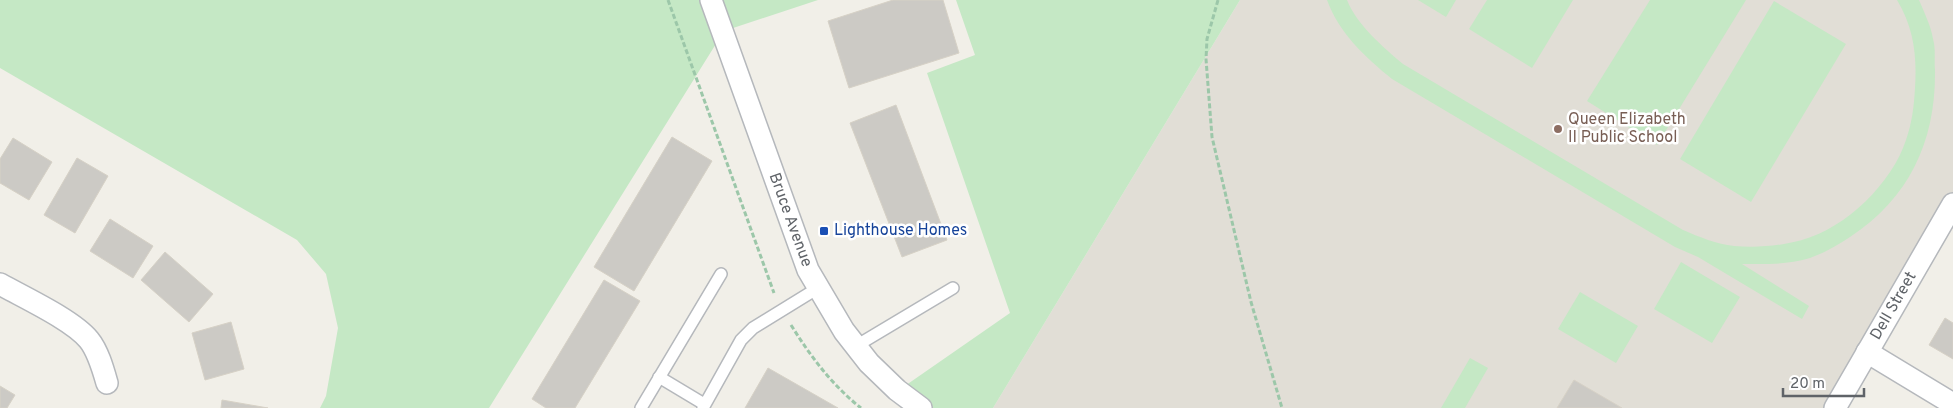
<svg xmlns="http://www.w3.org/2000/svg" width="1953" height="408" viewBox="0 0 1953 408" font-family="Overpass,sans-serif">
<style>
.education{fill:#e1ded6}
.green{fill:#c5e8c5}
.building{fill:#cccac5;stroke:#d6d1c6}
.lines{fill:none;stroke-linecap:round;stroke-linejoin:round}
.service-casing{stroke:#b5b8bc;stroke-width:14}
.minor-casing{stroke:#b5b8bc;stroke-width:24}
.path{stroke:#9cc7a9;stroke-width:3;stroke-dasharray:5 2.5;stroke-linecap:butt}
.service{stroke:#fff;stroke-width:11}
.minor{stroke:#fff;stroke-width:21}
.education-dot{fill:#8d6e63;stroke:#fff;stroke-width:2}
.transit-dot{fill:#1a4fb4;stroke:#fff;stroke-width:2}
.labels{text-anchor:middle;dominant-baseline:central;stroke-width:5;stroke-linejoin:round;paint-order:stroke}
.education-label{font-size:16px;fill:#785e54;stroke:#fff;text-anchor:start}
.street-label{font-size:16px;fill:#5f6368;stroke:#fff}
.transit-label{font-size:16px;fill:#164399;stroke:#fff;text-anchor:start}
</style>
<rect width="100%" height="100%" fill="#f1efe8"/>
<!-- education -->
<polygon class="education" points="1240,0 1953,0 1953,208 1837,408 993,408"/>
<!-- green -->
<g class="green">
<polygon points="0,0 818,0 724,31 489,408 320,408 326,396 338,328 326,274 297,240 0,68"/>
<polygon points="956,0 1240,0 993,408 924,408 899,390 1010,313 927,73 975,55"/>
<path d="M1327,0h20c10,25 36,47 56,64l280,166c16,7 34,14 51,16 23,2 46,0 68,-6 44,-12 90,-57 104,-100 6,-17 8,-34 9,-52 2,-32 -1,-60 -18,-88h22c5,12 12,26 14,39 3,10 1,21 2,31 1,70 -25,128 -85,167 -12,8 -26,16 -40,21 -24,7 -43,6 -68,6l67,42 -7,13 -104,-62 -23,-10 -283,-168c-27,-22 -53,-46 -65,-79z"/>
<polygon points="1418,0 1456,0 1446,17"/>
<polygon points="1487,0 1573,0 1532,68 1469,29"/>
<polygon points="1650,0 1746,0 1657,145 1587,101"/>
<polygon points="1774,1 1846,44 1751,202 1680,159"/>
<polygon points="1681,262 1740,297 1712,343 1654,309"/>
<polygon points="1580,292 1638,326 1616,363 1558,329"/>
<polygon points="1470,358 1488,368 1465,408 1441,408"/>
</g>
<!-- building -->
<g class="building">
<polygon points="893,0 943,0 959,53 849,88 828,21"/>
<polygon points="896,105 947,240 902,257 850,123"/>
<polygon points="672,137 712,161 634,291 594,267"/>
<polygon points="13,138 52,162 29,200 0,183 0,159"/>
<polygon points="77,158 108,176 75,233 44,215"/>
<polygon points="110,219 153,246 133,278 90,251"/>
<polygon points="165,252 213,294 189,322 141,280"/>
<polygon points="604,280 640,301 575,408 546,408 532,399"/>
<polygon points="1945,318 1953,323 1953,359 1929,345"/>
<polygon points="231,322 244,369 205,380 192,333"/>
<polygon points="768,368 838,408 745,408"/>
<polygon points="1574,380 1622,408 1557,408"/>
<polygon points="0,386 15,395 7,408 0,408"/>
<polygon points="222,400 268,408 221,408"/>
</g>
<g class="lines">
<defs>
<g id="service">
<polyline points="856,346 953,288"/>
<polyline points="659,377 704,404"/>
<polyline points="641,408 721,274"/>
<polyline points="703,408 741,340 753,328 818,288"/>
</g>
<g id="minor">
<polyline points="711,0 808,270 844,331 869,363 897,390 921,408"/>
<path d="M0,284c23,13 73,36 89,56 9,11 14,29 18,43"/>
<polyline points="1867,352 1953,404"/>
<polyline points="1835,408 1953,204"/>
</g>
</defs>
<!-- service casing -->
<use href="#service" class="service-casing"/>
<!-- minor casing -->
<use href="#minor" class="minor-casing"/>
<!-- path -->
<g class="path">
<polyline points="668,0 774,293"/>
<polyline points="1218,0 1207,39 1206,59 1212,137 1251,302 1282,408"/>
<path d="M791,325c20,32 41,60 70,83"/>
</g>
<!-- service -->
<use href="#service" class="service"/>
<!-- minor -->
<use href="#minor" class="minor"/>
</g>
<!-- markers -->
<circle class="education-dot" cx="1558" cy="129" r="5"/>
<rect class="transit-dot" x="819" y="226" width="10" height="10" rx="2.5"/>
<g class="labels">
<!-- education labels -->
<g class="education-label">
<text x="1568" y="120">Queen Elizabeth<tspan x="1568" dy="18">II Public School</tspan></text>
</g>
<!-- street labels -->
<g class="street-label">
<text transform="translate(790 220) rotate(70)">Bruce Avenue</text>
<text transform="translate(1894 306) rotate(-60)">Dell Street</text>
</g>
<!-- transit labels -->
<g class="transit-label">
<text x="834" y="231">Lighthouse Homes</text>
</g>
</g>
<!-- scale -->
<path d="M1783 388v8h81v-8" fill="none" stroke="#5f6368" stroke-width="2.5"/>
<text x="1790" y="388" font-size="15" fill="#5f6368" stroke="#ffffff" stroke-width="4" paint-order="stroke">20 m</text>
</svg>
